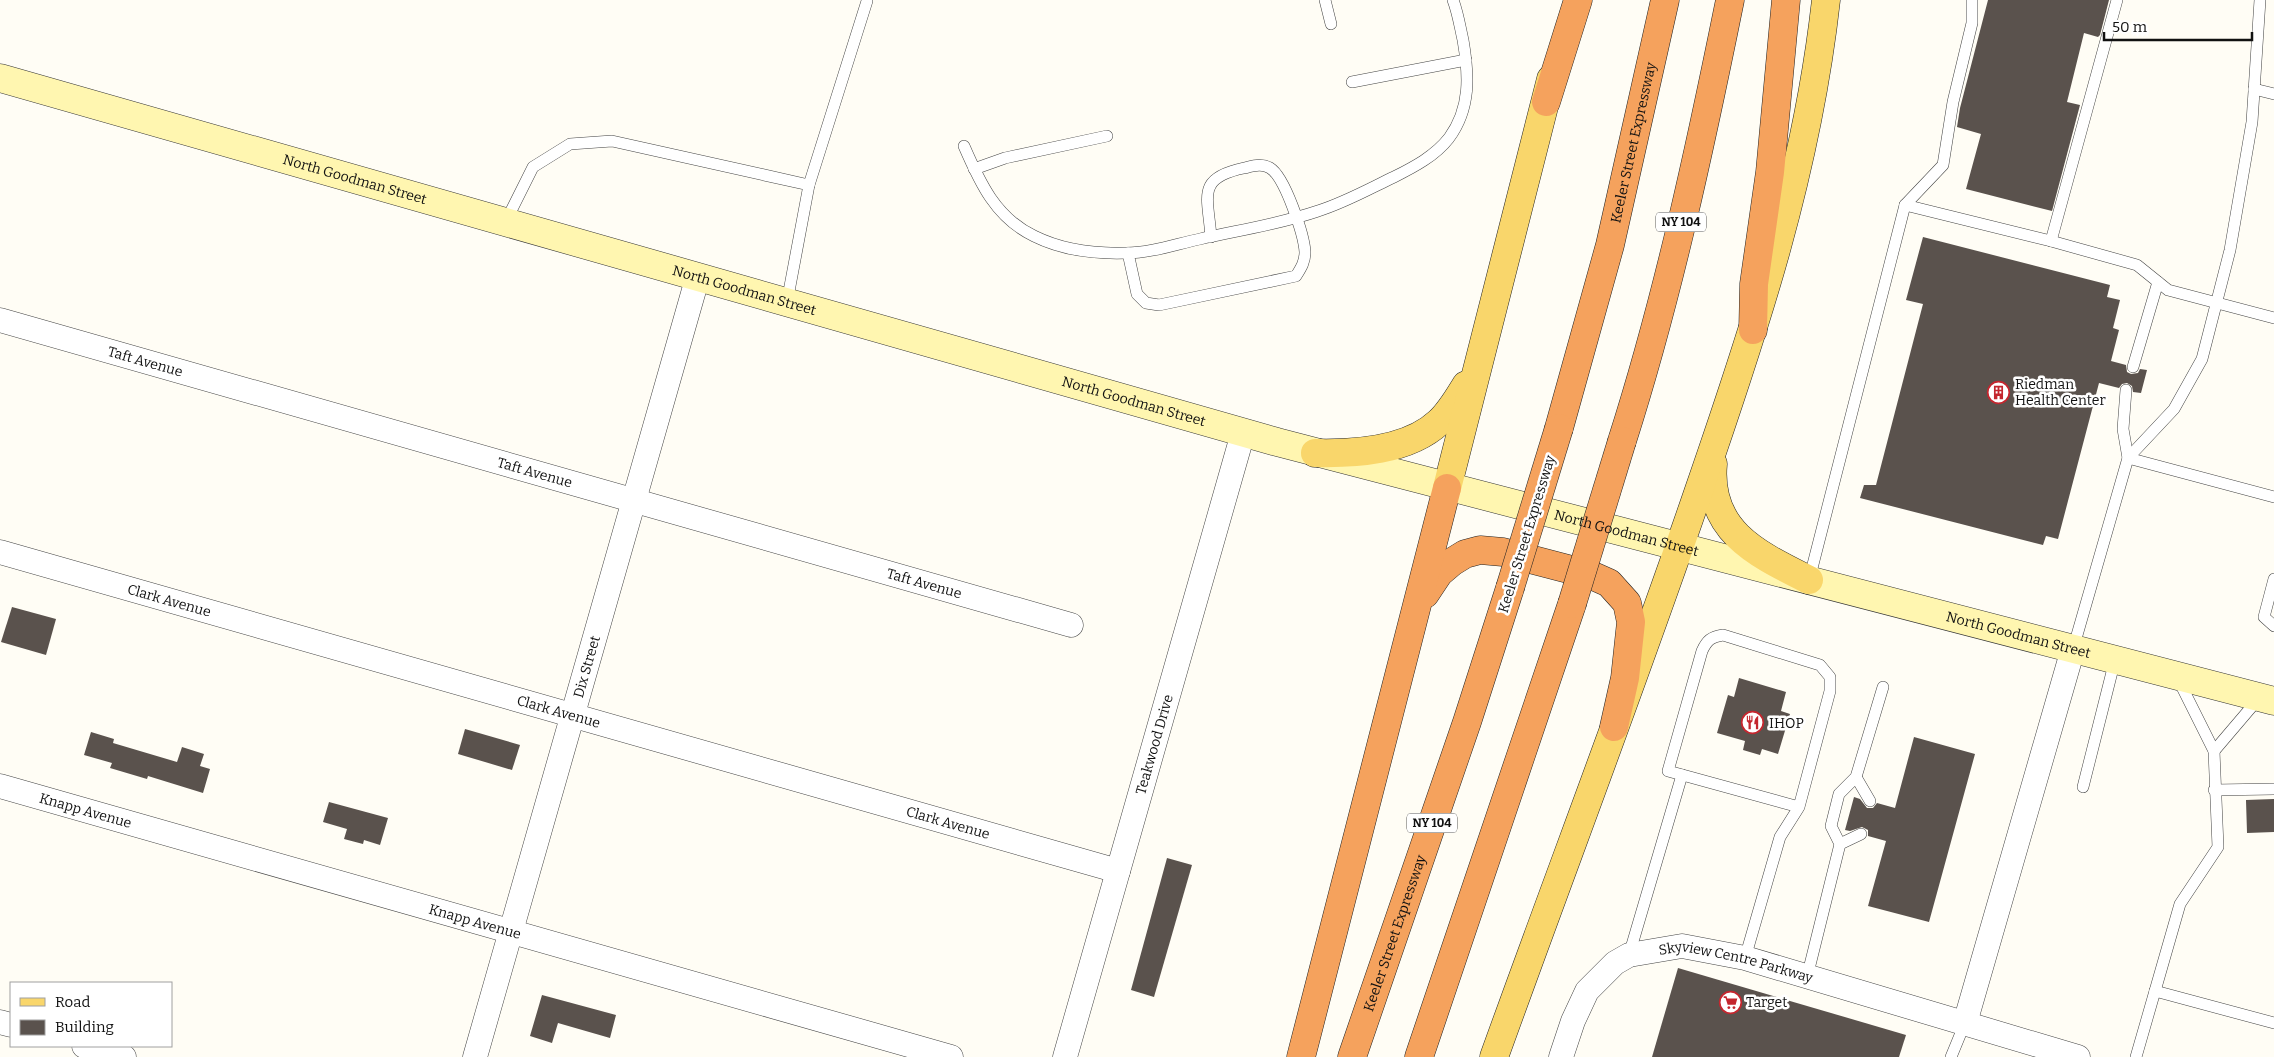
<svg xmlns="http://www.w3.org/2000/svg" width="2274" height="1057" viewBox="0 0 2274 1057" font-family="Bitter,serif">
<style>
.building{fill:#5a524d}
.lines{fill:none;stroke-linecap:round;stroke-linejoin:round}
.service-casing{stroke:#444;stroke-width:12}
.minor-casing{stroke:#444;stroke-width:25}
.secondary-casing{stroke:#333;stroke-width:29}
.primary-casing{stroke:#222;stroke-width:29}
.motorway-casing{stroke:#222;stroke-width:29}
.service{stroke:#fff;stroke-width:11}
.minor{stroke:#fff;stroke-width:24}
.secondary{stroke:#fff6b0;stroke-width:28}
.primary{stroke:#f9d66b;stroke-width:28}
.motorway{stroke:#f5a25d;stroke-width:28}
.motorway-bridge-casing{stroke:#222;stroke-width:29;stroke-linecap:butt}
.motorway-bridge{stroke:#f5a25d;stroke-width:28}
.labels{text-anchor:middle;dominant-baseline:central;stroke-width:5;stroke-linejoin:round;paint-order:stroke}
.shield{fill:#fff;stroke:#585858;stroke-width:1}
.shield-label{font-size:12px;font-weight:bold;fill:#111}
.street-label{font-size:14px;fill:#111;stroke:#fff}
.poi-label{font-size:14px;fill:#111;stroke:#fff;text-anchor:start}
</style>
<rect width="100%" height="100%" fill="#fffdf5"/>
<!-- building -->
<g class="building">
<polygon points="1988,0 2109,0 2100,35 2098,37 2084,33 2067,102 2080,105 2052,211 1966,189 1981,134 1957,127 1960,108"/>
<polygon points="1923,237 2110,285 2107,297 2120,300 2113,328 2119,330 2111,361 2126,365 2127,372 2131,374 2138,373 2140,369 2147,370 2141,393 2133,392 2132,386 2127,383 2122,384 2119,388 2099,383 2058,539 2046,536 2043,545 1860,498 1864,485 1876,485 1923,304 1906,300"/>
<polygon points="12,607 56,619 46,655 1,642"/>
<polygon points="1739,678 1786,692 1781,711 1790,714 1778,754 1762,749 1760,755 1743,750 1745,741 1717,733 1728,695 1734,697"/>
<polygon points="465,729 520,745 512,770 458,754"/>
<polygon points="91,732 114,739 113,743 177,762 182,747 204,754 200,766 210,769 203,793 148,776 147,779 110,768 112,763 84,755"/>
<polygon points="1914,737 1975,754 1929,922 1868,906 1886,841 1868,836 1868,830 1862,827 1850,831 1845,830 1854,797 1860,799 1867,808 1873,808 1877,803 1895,808"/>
<polygon points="2274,799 2274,832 2247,833 2246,800"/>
<polygon points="329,802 388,818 380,845 364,840 363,844 344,839 347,829 323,822"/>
<polygon points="1167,858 1192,865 1154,997 1131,990"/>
<polygon points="1678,968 1906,1035 1899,1057 1652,1057"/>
<polygon points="542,995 616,1015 610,1038 558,1023 552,1043 530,1036"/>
</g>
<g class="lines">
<defs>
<g id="service">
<polyline points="1325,0 1331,24"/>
<polyline points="1352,82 1466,60"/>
<polyline points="2254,89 2274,94"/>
<path d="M964,146c16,37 32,72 70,90 28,14 61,18 92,17 25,0 50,-9 74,-14 40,-9 80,-15 118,-28 26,-8 51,-22 76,-34 20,-10 41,-21 55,-39 22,-30 20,-63 14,-98 -3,-13 -5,-27 -10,-40"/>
<polyline points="974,169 1005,158 1107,136"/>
<polyline points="1905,205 2051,241 2137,265 2168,290 2274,318"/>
<polyline points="506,221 533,167 570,144 612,141 809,185 867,1"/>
<polyline points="2051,241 2117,0"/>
<path d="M1128,253l9,41 9,9 13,2 137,-29c5,-8 9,-14 9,-24 -1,-17 -20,-75 -35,-84 -8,-5 -17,-2 -26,0 -48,10 -36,28 -33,69"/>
<polyline points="787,302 809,185"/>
<polyline points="2133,367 2158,282"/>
<polyline points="2126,390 2123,429 2128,458 2274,497"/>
<polyline points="2274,579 2264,617 2274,626"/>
<polyline points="1809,580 1905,205 1943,165 1953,102 1972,23 1972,0"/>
<polyline points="2073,649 2128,458 2174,409 2202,359 2230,250 2252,122 2260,0"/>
<polyline points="2214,751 2260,697"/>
<polyline points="1856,777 1870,801"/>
<polyline points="2083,787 2115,660"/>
<polyline points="2214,790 2274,789"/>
<polyline points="1840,844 1861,834"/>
<polyline points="1629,955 1682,775"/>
<path d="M1745,958l35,-121 19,-30 31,-116v-14l-10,-12 -97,-30c-12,2 -16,5 -21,16l-34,120 131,36"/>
<polyline points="1807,977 1840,844 1831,826 1839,794 1856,777 1883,687"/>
<polyline points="2155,991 2180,904 2218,847 2214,751 2178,679"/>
<polyline points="1951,1057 1965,1023"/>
<polyline points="2136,1057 2155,991 2274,1023"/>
</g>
<g id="minor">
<path id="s1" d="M0,320l1071,305"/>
<path id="s2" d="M0,552l1118,319"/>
<path id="s3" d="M0,786l951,271"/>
<polyline points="0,1022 11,1025"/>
<polyline points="1965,1023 2073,649"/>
<polyline points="84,1046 124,1057"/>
<path id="s4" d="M475,1057l223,-781"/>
<path id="s5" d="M1065,1057l178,-624"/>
<path id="s6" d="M1561,1057l12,-36 14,-30 28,-28 14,-8 53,-9 63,12 333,99"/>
</g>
<g id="secondary">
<path id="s7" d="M0,78l1277,364 997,259"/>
</g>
<g id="primary">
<path d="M1315,453c40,1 93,-2 124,-31 11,-10 19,-24 27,-37"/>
<path d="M1713,464c-6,67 44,90 96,116"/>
<polyline points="1447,488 1551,79"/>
<path d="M1494,1057c68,-189 140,-377 205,-567 56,-162 108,-318 127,-490"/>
</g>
<g id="motorway">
<polyline points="1546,102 1578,0"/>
<polyline points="1753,330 1754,284 1770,172 1786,0"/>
<path id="s8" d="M1559,428l51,-183 55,-245"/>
<path d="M1622,441c46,-144 78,-293 108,-441"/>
<polyline points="1425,594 1439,573 1452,562 1465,554 1480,550 1503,552 1591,575 1609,583 1627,603 1631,622 1625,678 1614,727"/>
<polyline points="1301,1057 1447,488"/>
<path id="s9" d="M1352,1057l115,-335 43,-134"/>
<polyline points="1419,1057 1572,604"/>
</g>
</defs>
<!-- service casing -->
<use href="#service" class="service-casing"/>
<!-- minor casing -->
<use href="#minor" class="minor-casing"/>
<!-- secondary casing -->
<use href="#secondary" class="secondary-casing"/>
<!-- primary casing -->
<use href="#primary" class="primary-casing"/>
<!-- motorway casing -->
<use href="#motorway" class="motorway-casing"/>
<!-- service -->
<use href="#service" class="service"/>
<!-- minor -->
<use href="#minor" class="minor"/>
<!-- secondary -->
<use href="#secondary" class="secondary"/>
<!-- primary -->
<use href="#primary" class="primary"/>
<!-- motorway -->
<use href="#motorway" class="motorway"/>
<defs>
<g id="motorway-bridge">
<polyline points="1510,588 1559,428"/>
<polyline points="1572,604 1622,441"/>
</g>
</defs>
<!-- motorway-bridge casing -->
<use href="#motorway-bridge" class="motorway-bridge-casing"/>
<!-- motorway-bridge -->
<use href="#motorway-bridge" class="motorway-bridge"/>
</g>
<!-- icons -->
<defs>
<symbol id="building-ring" viewBox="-11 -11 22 22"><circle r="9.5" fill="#fff" stroke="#c4262e" stroke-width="1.5"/><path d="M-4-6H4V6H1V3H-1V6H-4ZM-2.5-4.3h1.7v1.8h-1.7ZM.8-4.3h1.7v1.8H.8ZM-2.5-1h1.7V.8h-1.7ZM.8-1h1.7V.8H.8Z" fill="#c4262e"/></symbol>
<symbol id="restaurant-ring" viewBox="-11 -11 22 22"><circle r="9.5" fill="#fff" stroke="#c4262e" stroke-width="1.5"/><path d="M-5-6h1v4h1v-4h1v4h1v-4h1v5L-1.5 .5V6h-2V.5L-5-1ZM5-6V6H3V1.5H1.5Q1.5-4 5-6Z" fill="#c4262e"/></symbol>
<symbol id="supermarket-ring" viewBox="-11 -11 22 22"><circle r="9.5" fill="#fff" stroke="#c4262e" stroke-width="1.5"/><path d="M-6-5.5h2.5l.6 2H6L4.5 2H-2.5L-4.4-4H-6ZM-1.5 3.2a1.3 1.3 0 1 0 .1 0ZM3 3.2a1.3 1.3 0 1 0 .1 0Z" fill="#c4262e"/></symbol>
</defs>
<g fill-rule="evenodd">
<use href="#building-ring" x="1986" y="380" width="25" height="25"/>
<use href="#restaurant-ring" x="1740" y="710" width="25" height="25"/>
<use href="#supermarket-ring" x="1718" y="990" width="25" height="25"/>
</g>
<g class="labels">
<!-- shield labels -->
<g class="shield">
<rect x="1656" y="212.5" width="50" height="19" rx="4"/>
<rect x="1407" y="813.5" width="50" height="19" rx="4"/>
</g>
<g class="shield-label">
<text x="1681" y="222">NY 104</text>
<text x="1432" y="823">NY 104</text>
</g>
<!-- street labels -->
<g class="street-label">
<text stroke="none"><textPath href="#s8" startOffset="295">Keeler Street Expressway</textPath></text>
<text stroke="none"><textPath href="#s7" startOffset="369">North Goodman Street</textPath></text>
<text stroke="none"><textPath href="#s7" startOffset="774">North Goodman Street</textPath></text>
<text stroke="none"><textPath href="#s1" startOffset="151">Taft Avenue</textPath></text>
<text stroke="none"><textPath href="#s7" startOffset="1179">North Goodman Street</textPath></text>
<text stroke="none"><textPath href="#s1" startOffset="556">Taft Avenue</textPath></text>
<text transform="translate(1527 534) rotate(-73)">Keeler Street Expressway</text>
<text stroke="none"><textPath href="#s7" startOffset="1689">North Goodman Street</textPath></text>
<text stroke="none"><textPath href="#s1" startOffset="961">Taft Avenue</textPath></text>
<text stroke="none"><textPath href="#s2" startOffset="176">Clark Avenue</textPath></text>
<text stroke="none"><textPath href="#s7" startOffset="2094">North Goodman Street</textPath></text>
<text stroke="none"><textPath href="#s4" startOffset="406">Dix Street</textPath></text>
<text stroke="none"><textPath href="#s2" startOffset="581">Clark Avenue</textPath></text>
<text stroke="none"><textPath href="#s5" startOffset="325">Teakwood Drive</textPath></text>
<text stroke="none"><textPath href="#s3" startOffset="89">Knapp Avenue</textPath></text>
<text stroke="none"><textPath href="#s2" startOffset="986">Clark Avenue</textPath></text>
<text stroke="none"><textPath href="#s3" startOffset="494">Knapp Avenue</textPath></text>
<text stroke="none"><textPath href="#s9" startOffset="131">Keeler Street Expressway</textPath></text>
<text stroke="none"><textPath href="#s6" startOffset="236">Skyview Centre Parkway</textPath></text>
</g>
<!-- poi labels -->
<g class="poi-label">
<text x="2015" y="384">Riedman<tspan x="2015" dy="16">Health Center</tspan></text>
<text x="1769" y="723">IHOP</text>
<text x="1746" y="1002">Target</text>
</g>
</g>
<!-- legend -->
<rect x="10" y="982" width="162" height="65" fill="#ffffff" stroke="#a0a0a0"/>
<rect x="20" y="998" width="25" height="8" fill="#f9d66b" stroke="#a0a0a0"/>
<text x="55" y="1007" font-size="15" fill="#111111">Road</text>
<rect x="20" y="1020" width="25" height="15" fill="#5a524d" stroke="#a0a0a0"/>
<text x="55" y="1032" font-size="15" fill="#111111">Building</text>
<!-- scale -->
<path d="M2104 32v8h148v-8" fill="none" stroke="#111111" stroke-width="2.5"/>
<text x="2112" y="32" font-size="15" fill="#111111" stroke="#ffffff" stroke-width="4" paint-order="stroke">50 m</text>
</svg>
